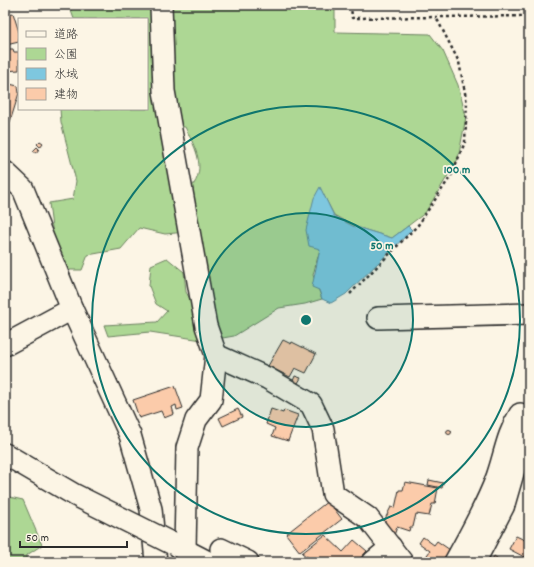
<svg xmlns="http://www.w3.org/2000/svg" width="534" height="567" viewBox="0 0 534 567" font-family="Dekko,'Klee One',sans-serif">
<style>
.green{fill:#add794;stroke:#6c8160}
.water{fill:#7ec7df;stroke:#5d8997}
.building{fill:#fbcbaa;stroke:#2b2b2b}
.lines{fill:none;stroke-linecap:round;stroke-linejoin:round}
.minor-casing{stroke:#2b2b2b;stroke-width:24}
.major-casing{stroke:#2b2b2b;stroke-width:25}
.path{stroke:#2b2b2b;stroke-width:2.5;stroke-dasharray:3 3;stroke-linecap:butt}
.minor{stroke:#fcf5e5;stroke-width:21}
.major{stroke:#fcf5e5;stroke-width:22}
.minor-bridge-casing{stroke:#2b2b2b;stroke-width:24;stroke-linecap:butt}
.minor-bridge{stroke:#fcf5e5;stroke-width:21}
.ring{fill:none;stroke:#0f766e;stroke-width:2}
.centre{fill:#0f766e;stroke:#fcf5e5;stroke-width:2}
.ring-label{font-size:12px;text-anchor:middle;font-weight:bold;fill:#0f766e;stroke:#fcf5e5;stroke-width:3.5;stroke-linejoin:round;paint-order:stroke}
</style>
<rect width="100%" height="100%" fill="#fcf5e5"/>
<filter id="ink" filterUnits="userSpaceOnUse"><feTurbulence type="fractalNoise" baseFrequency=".025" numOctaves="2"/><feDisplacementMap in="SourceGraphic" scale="8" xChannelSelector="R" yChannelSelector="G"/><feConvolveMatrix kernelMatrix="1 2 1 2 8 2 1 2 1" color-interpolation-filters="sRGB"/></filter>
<g filter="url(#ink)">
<!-- green -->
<g class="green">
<path d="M69,5h266v27l95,2 13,17 15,34 8,32 -8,42 -33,54 -33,25 -39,-12 -19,-11 -14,-27v61l-7,26 9,24 -17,5 -26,4 -45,28 -17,3 -30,-147c22,-20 9,-43 -2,-65l-10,-1 11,106 -21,2 -26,-6 -18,21 -33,6 -6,15h-16l-12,-26 -5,-41 24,-4 3,-18 -15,-59 -1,-13h87v-90h-73z"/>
<polygon points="167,258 184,272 186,292 198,313 202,340 150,332 108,336 104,325 157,322 167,311 156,304 149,286 151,265"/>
<polygon points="5,496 23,500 42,545 27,555 27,562 5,562"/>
</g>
<!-- water -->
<polygon class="water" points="320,187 334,216 353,226 392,238 408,226 412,230 346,294 331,303 322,299 319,290 312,287 320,249 309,246 306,230 314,198"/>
<!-- building -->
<g class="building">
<polygon points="13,13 19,32 19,42 6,45 5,15"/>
<polygon points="5,49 13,49 14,52 19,52 19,70 5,71"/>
<polygon points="5,83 18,86 19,93 9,125 5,123"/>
<polygon points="40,141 43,143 40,147 37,144"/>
<polygon points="37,147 39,149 36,153 33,151"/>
<polygon points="283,340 291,344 292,342 316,354 306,373 295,368 290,377 268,366"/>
<polygon points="295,376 301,378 298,383 293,381"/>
<polygon points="175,386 183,408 177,410 176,405 172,407 174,414 164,418 161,411 139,418 133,400"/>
<polygon points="238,409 242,417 223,426 219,418"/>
<polygon points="271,409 283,413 284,410 298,415 288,441 272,436 275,428 266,424"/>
<circle cx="449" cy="432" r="2.5"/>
<polygon points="429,480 443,483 442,488 428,485"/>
<polygon points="405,482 438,488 435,504 432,504 429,516 416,514 413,527 410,527 409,531 397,527 393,538 383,523 391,507 395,508 399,490 403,490"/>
<polygon points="328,501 342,519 300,552 286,534"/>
<polygon points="325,535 343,552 354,540 367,551 357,562 314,562 302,553"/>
<polygon points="516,536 529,542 528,559 509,549"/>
<polygon points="423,537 434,545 437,541 453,552 445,562 422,562 430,551 419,543"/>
<polygon points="494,556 501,561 501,562 491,562"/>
</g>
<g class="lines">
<defs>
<g id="minor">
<polyline points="161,5 164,91 206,326 216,355 211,400 196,420 187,448 185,550 189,562"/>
<polyline points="5,172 23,189 72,309 130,435 151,509 156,562"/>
<polyline points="378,318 529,314"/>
<polyline points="5,345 72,309"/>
<polyline points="216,355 267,378 311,404 323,429 333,494 368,518 402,562"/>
<polyline points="5,454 75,495 113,514"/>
<polyline points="179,547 208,562"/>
<polyline points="221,549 248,562"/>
<polyline points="373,562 391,547"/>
<path d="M455,562c15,-28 31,-55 42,-85 8,-23 10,-42 23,-63l8,4"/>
</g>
<polyline id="major" points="474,562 503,506 529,416"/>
</defs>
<!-- minor casing -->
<use href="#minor" class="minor-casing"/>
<!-- major casing -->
<use href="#major" class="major-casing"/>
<!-- path -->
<g class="path">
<polyline points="351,5 352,18 529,16"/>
<polyline points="350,294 418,225 451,176 465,142 467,103 459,62 436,17"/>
</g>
<!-- minor -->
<use href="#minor" class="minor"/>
<!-- major -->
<use href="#major" class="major"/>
<defs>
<polyline id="minor-bridge" points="113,514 171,543"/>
</defs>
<!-- minor-bridge casing -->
<use href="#minor-bridge" class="minor-bridge-casing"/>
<!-- minor-bridge -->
<use href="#minor-bridge" class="minor-bridge"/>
</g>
</g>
<!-- distance rings -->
<circle cx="306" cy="320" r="107" fill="#0f766e" fill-opacity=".12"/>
<g class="ring">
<circle cx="306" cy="320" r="107"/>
<circle cx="306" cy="320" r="214"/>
</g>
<circle cx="306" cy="320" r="6" class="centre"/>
<g class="ring-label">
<text x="457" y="173">100 m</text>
<text x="382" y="249">50 m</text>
</g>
<!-- margin -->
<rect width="534" height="567" fill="none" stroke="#fcf5e5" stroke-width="20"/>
<rect x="10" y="10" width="514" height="547" fill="none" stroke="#2b2b2b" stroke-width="1.5" filter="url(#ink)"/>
<!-- legend -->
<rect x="18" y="18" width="130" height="92" fill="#fcf5e5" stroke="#a8a49b"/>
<rect x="26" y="31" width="20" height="6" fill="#fcf5e5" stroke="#a8a49b"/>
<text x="54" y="38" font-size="12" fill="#2b2b2b">道路</text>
<rect x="26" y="48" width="20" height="12" fill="#add794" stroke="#a8a49b"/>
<text x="54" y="58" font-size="12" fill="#2b2b2b">公園</text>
<rect x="26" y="68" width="20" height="12" fill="#7ec7df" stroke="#a8a49b"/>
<text x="54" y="78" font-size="12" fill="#2b2b2b">水域</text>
<rect x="26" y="88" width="20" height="12" fill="#fbcbaa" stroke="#a8a49b"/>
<text x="54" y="98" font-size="12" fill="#2b2b2b">建物</text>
<!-- scale -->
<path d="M20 541v6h107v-6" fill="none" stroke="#2b2b2b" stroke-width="2"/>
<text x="26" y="541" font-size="12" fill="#2b2b2b" stroke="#fcf5e5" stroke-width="3" paint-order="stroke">50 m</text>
</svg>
